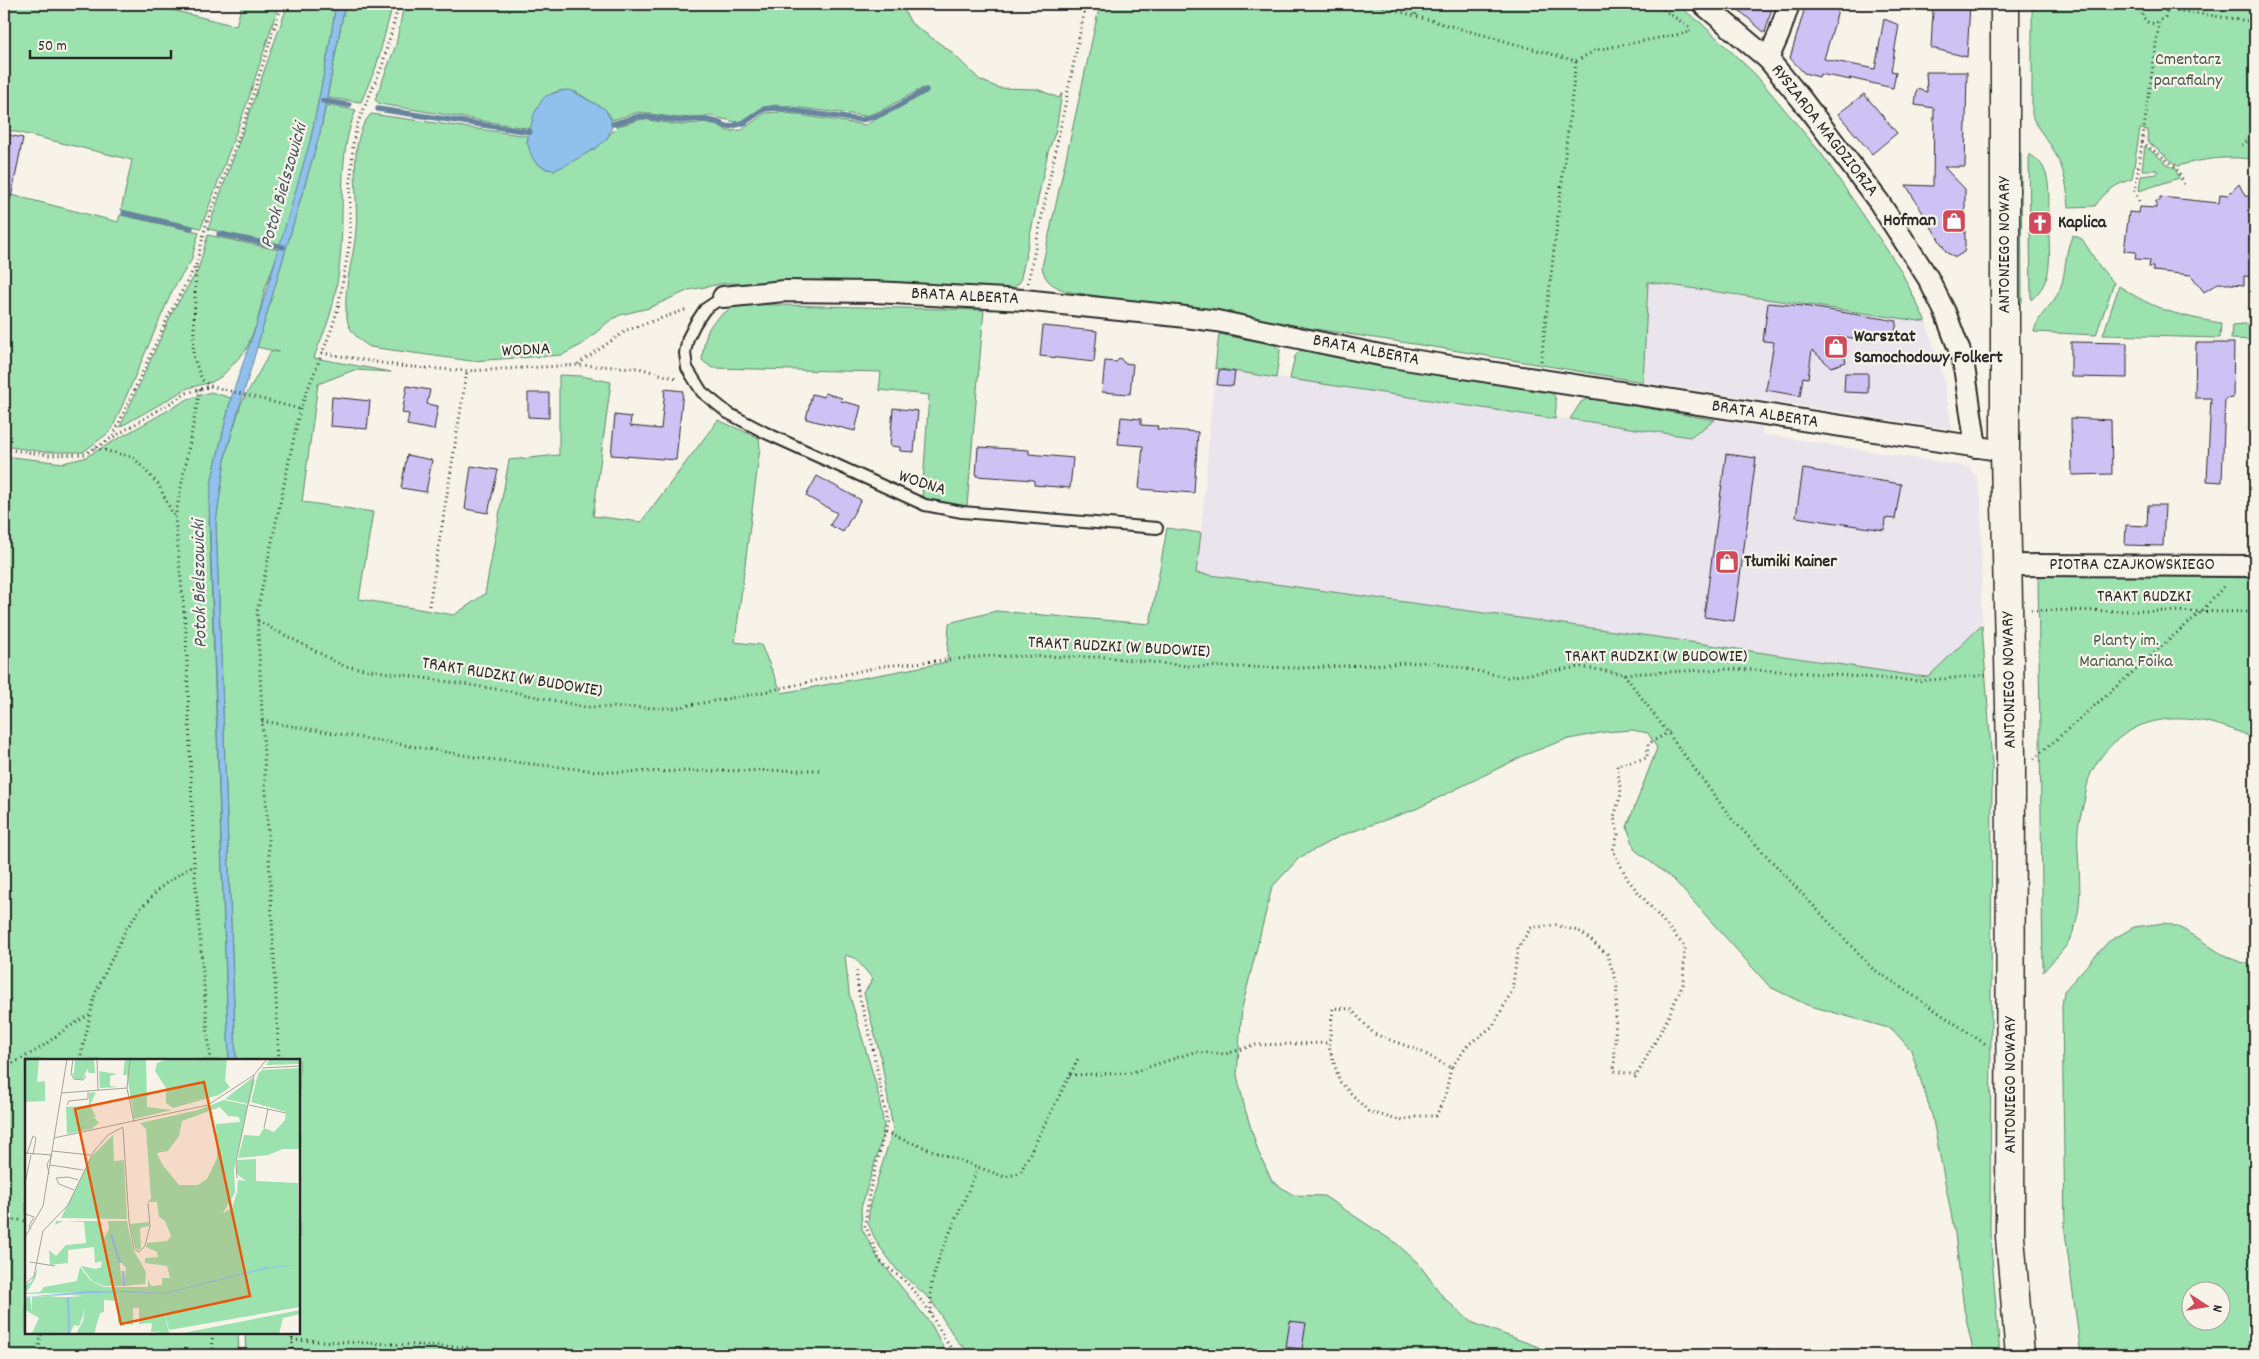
<svg xmlns="http://www.w3.org/2000/svg" width="2259" height="1359" viewBox="0 0 2259 1359" font-family="Dekko,sans-serif">
<style>
.built{fill:#eae4ec}
.green{fill:#9be2af;stroke:#63866d;fill-rule:evenodd}
.water{fill:#90c1ec;stroke:#68859f}
.lines{fill:none;stroke-linecap:round;stroke-linejoin:round}
.stream{stroke:#68859f;stroke-width:5.5}
.building{fill:#cdc2f4;stroke:#2b2b2b}
.lane-casing{stroke:#2b2b2b;stroke-width:14}
.street-casing{stroke:#2b2b2b;stroke-width:24}
.secondary-casing{stroke:#2b2b2b;stroke-width:31}
.path{stroke:#2b2b2b;stroke-width:3;stroke-dasharray:1 4;stroke-linecap:butt}
.lane{stroke:#f7f3e8;stroke-width:10}
.street{stroke:#f7f3e8;stroke-width:20}
.secondary{stroke:#f7f3e8;stroke-width:28}
.labels{text-anchor:middle;dominant-baseline:central;stroke-width:4.5;stroke-linejoin:round;paint-order:stroke}
.park-label{font-size:18px;fill:#47594c;stroke:#f7f3e8}
.street-label{font-size:18px;fill:#2b2b2b;stroke:#f7f3e8}
.poi-label{font-size:18px;font-weight:bold;fill:#2b2b2b;stroke:#f7f3e8;text-anchor:start}
.water-label{font-size:19px;font-style:italic;fill:#495865;stroke:#f7f3e8}
.inset-river{fill:none;stroke:#90c1ec;stroke-width:2.5}
.inset-road{fill:none;stroke:#a5a39c;stroke-width:1}
.view{fill:#e8590c;fill-opacity:0.15;stroke:#e8590c;stroke-width:2.5}
.inset-edge{fill:none;stroke:#2b2b2b;stroke-width:2.5}
</style>
<rect width="100%" height="100%" fill="#f7f3e8"/>
<filter id="ink" filterUnits="userSpaceOnUse"><feTurbulence type="fractalNoise" baseFrequency=".02" numOctaves="2"/><feDisplacementMap in="SourceGraphic" scale="10" xChannelSelector="R" yChannelSelector="G"/><feConvolveMatrix kernelMatrix="1 2 1 2 8 2 1 2 1" color-interpolation-filters="sRGB"/></filter>
<g filter="url(#ink)">
<!-- built -->
<g class="built">
<polygon points="1646,282 1926,322 1943,377 1952,429 1643,382"/>
<polygon points="1215,368 1690,437 1715,420 1763,427 1762,434 1969,467 1977,478 1981,497 1982,625 1928,677 1664,638 1195,573 1201,533"/>
</g>
<!-- green -->
<g class="green">
<polygon points="4,4 148,4 236,26 242,4 279,4 248,100 201,228 121,210 132,160 4,129"/>
<polygon points="288,4 336,4 329,48 311,138 281,245 208,229"/>
<polygon points="345,4 393,4 376,67 361,102 327,98"/>
<path d="M404,4h497l10,19 39,28 30,29 19,8 38,1 22,9 3,-5 -6,37 -8,22 -28,130 -7,6 -12,2 -275,-7 -37,7 -40,18 -29,7 -12,7 -25,22 -21,11 -91,6 -101,-14c-10,-6 -22,-16 -23,-29 -5,-29 7,-59 9,-88 3,-32 -10,-90 15,-116l157,22 -1,6 9,21 11,6 8,1 41,-22 22,-22 24,-7 39,6 25,-3 12,3 10,6 14,-1 23,-17 15,-1 85,13 63,-33 -5,-4 -43,23 -14,5 -90,-11 -14,3 -19,12 -7,2 -25,-6 -34,2 -38,-6 -27,8c-4,-11 -11,-12 -20,-18 -6,-3 -13,-10 -20,-11 -25,-5 -37,18 -40,38l-152,-25 -5,-4 21,-55z"/>
<path d="M1100,4h576l25,19 54,51 66,79 79,116 26,53 -278,-40 -5,100 -203,-34 -375,-57c-13,-6 -20,-9 -23,-24z"/>
<path d="M2032,4h223v156c-24,-5 -54,-1 -77,6l-31,-25 1,-11 -8,-1 -8,50c-18,6 -26,12 -37,27l-26,1c-2,-19 -4,-35 -13,-52 -7,-15 -19,-25 -24,-40z"/>
<path d="M326,105l30,5c-18,42 -12,92 -15,137 -1,20 -5,49 -11,68 -4,15 -12,29 -16,43l77,14 -37,-2 -36,14 -16,118 71,10 -14,87 95,16 31,-21 24,-134 50,-5v-80l22,1 30,6 -18,134 48,6 77,-102 41,18 1,10 -25,194 26,3 21,48 165,-31 2,-39 47,-12 154,13 17,-96 34,5 -5,40 468,65 246,37 18,2 54,-52 10,139 -2,470 10,121h-26l-10,-46 -9,-75 -23,-119 -21,-65 -19,-21 -85,-24 -37,-18 -96,-107 -39,-30 -8,-23 30,-79 -9,-15 -16,-3 -27,2 -41,8 -39,15 -109,54 -76,27 -41,22 -27,29 -30,121 -5,67 8,34 13,42 14,30 21,14 31,1 73,48 21,19 26,35 27,24 89,33 -585,-1 -16,-10 -28,-44 -34,-30 -20,-27 -9,-20 2,-19 23,-75 -12,-71 -17,-65 9,-14 -18,-21 -10,-3 4,38 28,95 7,37 -4,21 -19,62 1,21 16,29 53,66 14,26 -16,1v4h-683l-1,-22h54v-273h-63l-20,-538 10,-69 15,-49 30,-53 8,1 -22,-5 63,-214z"/>
<polygon points="2145,146 2171,167 2175,167 2179,178 2139,191 2141,176 2157,174 2157,170 2142,170"/>
<polygon points="2014,152 2021,153 2022,302 2015,303"/>
<path d="M2029,154c24,13 19,37 20,61h-13l-5,5v6l5,5h13c0,28 5,49 -18,69z"/>
<polygon points="4,193 118,222 120,215 199,232 191,261 173,289 112,429 107,434 83,452 44,452 4,446"/>
<polygon points="208,235 279,250 265,289 257,323 246,350 222,376 212,382 188,388 120,427 173,311 198,270"/>
<path d="M2073,235l9,4 18,28 14,16 -18,52 -62,-3c3,-17 20,-27 26,-43 7,-18 4,-38 13,-54z"/>
<path d="M2119,286c36,24 60,30 102,37l-1,15 -117,-3z"/>
<path d="M739,304l245,6 -17,196 -45,-8 7,-103 -50,-5 2,-18 -169,-4 -10,-8c4,-34 7,-39 37,-56z"/>
<polygon points="2255,323 2255,340 2231,339 2232,325"/>
<polygon points="1219,334 1275,345 1280,350 1276,378 1215,368"/>
<path d="M1310,349l234,39c16,7 12,16 11,31l-265,-40 5,-23 6,-6z"/>
<polygon points="211,392 231,398 212,479 209,522 229,1060 26,1060 26,1333 238,1333 239,1355 4,1355 4,456 63,463 84,458 188,399"/>
<polygon points="1587,399 1594,399 1715,420 1690,437 1570,419 1581,402"/>
<path d="M2038,574l217,4v161c-60,-29 -128,-34 -164,34 -4,8 -5,20 -7,29 -2,9 -5,18 -6,26 -2,33 7,65 -3,98 -6,22 -18,29 -32,46z"/>
<path d="M2164,923c36,7 50,37 91,42v390h-174l-16,-123 -3,-226 2,-15 44,-49 26,-15zM2192,1292h30v30h-30z"/>
</g>
<!-- water -->
<g class="water">
<polygon points="336,4 345,4 320,133 226,453 216,522 236,1060 229,1060 209,504 212,479 231,398 257,323 311,138 329,48"/>
<polygon points="570,90 605,109 613,124 607,139 596,148 568,164 555,170 547,169 536,163 532,157 527,142 534,114 542,100 546,96 560,91"/>
</g>
<g class="lines">
<!-- stream -->
<g class="stream">
<polyline points="323,101 349,105"/>
<polyline points="378,109 530,132"/>
<path d="M613,124l27,-8 40,5 21,-2 16,3 11,5 16,-4 20,-14 11,-1 85,12c23,-3 46,-19 66,-30"/>
<polyline points="124,213 191,228"/>
<polyline points="219,234 283,247"/>
</g>
</g>
<!-- building -->
<g class="building">
<polygon points="1732,4 1773,4 1765,33"/>
<polygon points="1806,4 1840,4 1824,59 1875,69 1884,19 1899,25 1891,71 1896,72 1893,88 1849,78 1851,80 1820,74 1819,77 1804,73 1790,58"/>
<polygon points="1938,4 1970,4 1967,57 1931,48 1933,9 1938,9"/>
<polygon points="1926,72 1967,72 1965,167 1944,167 1965,189 1965,246 1964,252 1956,257 1947,253 1906,185 1933,186 1934,108 1915,105 1917,89 1927,92"/>
<polygon points="1864,94 1897,133 1872,154 1838,114"/>
<polygon points="4,134 23,138 11,198 4,197"/>
<polygon points="2239,184 2245,196 2253,197 2251,210 2255,211 2255,277 2244,276 2244,285 2218,283 2204,292 2191,275 2153,271 2153,267 2149,267 2150,260 2135,259 2136,252 2124,251 2129,212 2139,213 2140,207 2156,208 2156,201 2160,201 2160,197 2219,203 2220,194 2228,195"/>
<polygon points="2036,215 2049,215 2049,231 2036,231 2031,226 2031,220"/>
<polygon points="1768,303 1803,306 1897,321 1894,338 1872,334 1871,341 1839,336 1846,362 1831,367 1812,350 1808,378 1803,377 1800,396 1766,390 1774,342 1763,341"/>
<polygon points="1043,326 1097,331 1094,362 1040,356"/>
<polygon points="2071,342 2127,343 2127,378 2071,377"/>
<polygon points="2196,343 2234,343 2233,398 2225,399 2222,482 2207,481 2211,398 2195,398"/>
<polygon points="1120,358 1124,363 1133,364 1130,394 1102,392 1105,361 1116,362"/>
<polygon points="1219,370 1235,372 1233,386 1217,385"/>
<polygon points="1845,373 1868,373 1868,393 1844,392"/>
<polygon points="407,386 430,390 427,404 438,406 434,430 407,425 409,414 402,413"/>
<polygon points="665,389 683,391 676,460 611,455 615,415 631,417 630,426 661,429"/>
<polygon points="528,393 549,393 549,418 528,417"/>
<polygon points="825,393 842,398 841,401 861,406 855,431 806,419 812,394 824,397"/>
<polygon points="332,397 370,401 367,429 330,426"/>
<polygon points="893,408 918,411 914,452 900,451 900,447 890,446"/>
<polygon points="1121,417 1141,419 1141,425 1158,426 1157,429 1198,432 1194,493 1139,489 1143,446 1118,444"/>
<polygon points="2071,418 2111,420 2112,474 2072,475"/>
<polygon points="978,447 1029,450 1029,454 1073,458 1070,488 1034,485 1034,480 976,476"/>
<polygon points="1726,454 1756,458 1734,621 1704,617"/>
<polygon points="407,455 432,460 426,492 401,488"/>
<polygon points="471,466 498,470 488,513 465,509"/>
<polygon points="1803,469 1901,484 1895,519 1885,518 1884,530 1796,517"/>
<polygon points="817,476 861,500 843,532 830,525 837,513 806,496"/>
<polygon points="2148,505 2165,505 2163,546 2125,545 2126,525 2147,526"/>
<polygon points="1290,1321 1306,1323 1302,1349 1286,1347"/>
</g>
<g class="lines">
<defs>
<polyline id="lane" points="723,297 705,309 695,324 688,338 685,353 687,368 702,392 728,413 766,433 925,505 962,512 1157,528"/>
<g id="street">
<polyline points="1703,4 1768,59 1802,100 1879,202 1928,278 1945,312 1963,360 1976,447"/>
<polyline points="1768,59 1779,34 1789,4"/>
<polyline points="723,297 784,291 875,292 1024,300 1177,316 1217,321 1385,356 2005,451"/>
<polyline points="2009,565 2255,566"/>
</g>
<polyline id="secondary" points="2005,4 2005,451 2011,756 2010,1237 2020,1355"/>
</defs>
<!-- lane casing -->
<use href="#lane" class="lane-casing"/>
<!-- street casing -->
<use href="#street" class="street-casing"/>
<!-- secondary casing -->
<use href="#secondary" class="secondary-casing"/>
<!-- path -->
<g class="path">
<polyline points="1374,4 1415,16"/>
<polyline points="1419,4 1415,16 1576,61 1596,50 1691,32 1689,27 1655,4"/>
<polyline points="2116,4 2141,8"/>
<polyline points="2143,4 2142,16 2147,22 2155,24 2165,17 2167,9 2165,4"/>
<polyline points="2167,9 2255,22"/>
<polyline points="2142,142 2176,167 2184,185"/>
<polyline points="2242,145 2255,135"/>
<polyline points="2139,201 2135,192 2159,23"/>
<polyline points="196,267 193,356 202,380 211,386 300,409"/>
<polyline points="1028,283 1086,4"/>
<polyline points="322,353 400,366 467,371 578,365 639,368 677,379"/>
<polyline points="1541,361 1576,61"/>
<polyline points="578,364 627,330 688,309"/>
<polyline points="200,389 175,518 186,632 194,864 210,1060"/>
<polyline points="113,436 169,315 196,265 206,225 244,123 282,4"/>
<polyline points="95,448 133,457 158,484 175,518"/>
<polyline points="4,449 49,455 85,454 187,393 211,386"/>
<polyline points="429,606 467,371"/>
<polyline points="2031,610 2255,612"/>
<polyline points="258,621 344,666 509,691 585,707 674,708 754,694 883,666 988,656 1104,657 1187,666 1301,668 1432,662 1507,677 1581,667 1623,674 1728,669 1780,671 1918,681 1989,675"/>
<polyline points="1624,674 1732,819 1872,968 1987,1045"/>
<polyline points="262,721 487,759 605,772 821,770"/>
<polyline points="2034,759 2202,611 2225,585"/>
<polyline points="856,971 860,999 872,1043 887,1122 869,1194 865,1225 880,1261 907,1283 927,1308 948,1344 956,1355"/>
<polyline points="80,1060 95,994 125,931 140,909 161,887 194,864"/>
<polyline points="279,1060 257,612 300,409 332,328 338,308 350,241 350,193 353,144 357,125 382,66 399,4"/>
<polyline points="4,1068 39,1049 67,1028 89,1015"/>
<polyline points="1451,1068 1445,1096 1436,1116 1420,1116 1400,1121 1368,1111 1340,1082 1329,1047 1333,1008 1351,1009 1374,1034 1420,1051 1451,1068 1468,1045 1493,1026 1512,991 1518,948 1531,928 1556,925 1581,932 1607,954 1617,983 1614,1071 1637,1075"/>
<polyline points="1070,1075 1130,1073 1194,1052 1226,1054 1254,1045 1329,1043"/>
<polyline points="1635,1078 1665,1024 1683,984 1685,947 1628,880 1613,850 1618,834 1614,817 1621,794 1617,765 1647,758 1648,744 1669,732"/>
<polyline points="885,1133 1005,1177 1020,1173 1079,1057"/>
<polyline points="4,1218 26,1221"/>
<polyline points="4,1239 12,1220"/>
<polyline points="931,1314 931,1285 940,1255 978,1168"/>
<polyline points="212,1333 213,1355"/>
<polyline points="292,1333 293,1355"/>
<polyline points="292,1340 466,1347 487,1355"/>
<polyline points="37,1355 42,1333"/>
<polyline points="946,1355 957,1355"/>
</g>
<!-- lane -->
<use href="#lane" class="lane"/>
<!-- street -->
<use href="#street" class="street"/>
<!-- secondary -->
<use href="#secondary" class="secondary"/>
</g>
</g>
<!-- icons -->
<defs>
<symbol id="shop-square" viewBox="-11 -11 22 22"><rect x="-9" y="-9" width="18" height="18" rx="4" fill="#d1495b" stroke="#f7f3e8"/><path d="M-5-2.5h2.3a2.7 3.5 0 0 1 5.4 0H5L5.5 6h-11ZM-1.5-2.5h3a1.5 2.3 0 0 0-3 0Z" fill="#fff"/></symbol>
<symbol id="church-square" viewBox="-11 -11 22 22"><rect x="-9" y="-9" width="18" height="18" rx="4" fill="#d1495b" stroke="#f7f3e8"/><path d="M-1.2-6h2.4v3.5h3.3v2.4h-3.3V6h-2.4V-.1h-3.3v-2.4h3.3Z" fill="#fff"/></symbol>
</defs>
<g fill-rule="evenodd">
<use href="#shop-square" x="1940" y="207" width="28" height="28"/>
<use href="#church-square" x="2026" y="209" width="28" height="28"/>
<use href="#shop-square" x="1822" y="333" width="28" height="28"/>
<use href="#shop-square" x="1713" y="548" width="28" height="28"/>
</g>
<g class="labels">
<!-- park labels -->
<g class="park-label">
<text x="2188" y="60">Cmentarz<tspan x="2188" dy="21">parafialny</tspan></text>
<text x="2126" y="641">Planty im.<tspan x="2126" dy="21">Mariana Foika</tspan></text>
</g>
<!-- street labels -->
<g class="street-label">
<text transform="translate(1824 131) rotate(52)">RYSZARDA MAGDZIORZA</text>
<text transform="translate(2005 245) rotate(-90)">ANTONIEGO NOWARY</text>
<text transform="translate(965 297) rotate(3)">BRATA ALBERTA</text>
<text transform="translate(526 351) rotate(-3)">WODNA</text>
<text transform="translate(1366 351) rotate(11)">BRATA ALBERTA</text>
<text transform="translate(1765 415) rotate(9)">BRATA ALBERTA</text>
<text transform="translate(922 484) rotate(18)">WODNA</text>
<text x="2132" y="565">PIOTRA CZAJKOWSKIEGO</text>
<text x="2144" y="597">TRAKT RUDZKI</text>
<text transform="translate(1119 648) rotate(3)">TRAKT RUDZKI (W BUDOWIE)</text>
<text x="1656" y="657">TRAKT RUDZKI (W BUDOWIE)</text>
<text transform="translate(512 678) rotate(9)">TRAKT RUDZKI (W BUDOWIE)</text>
<text transform="translate(2010 680) rotate(-91)">ANTONIEGO NOWARY</text>
<text transform="translate(2011 1085) rotate(-90)">ANTONIEGO NOWARY</text>
</g>
<!-- poi labels -->
<g class="poi-label">
<text x="1936" y="221" text-anchor="end">Hofman</text>
<text x="2058" y="223">Kaplica</text>
<text x="1854" y="337">Warsztat<tspan x="1854" dy="21">Samochodowy Folkert</tspan></text>
<text x="1744" y="562">Tłumiki Kainer</text>
</g>
<!-- water labels -->
<g class="water-label">
<text transform="translate(285 186) rotate(-74)">Potok Bielszowicki</text>
<text transform="translate(201 584) rotate(-91)">Potok Bielszowicki</text>
</g>
</g>
<!-- overview -->
<g transform="translate(25 1059)">
<rect width="275" height="275" fill="#f7f3e8"/>
<path d="M0,0h14l-2,23 8,-1v20l-20,1zM50,0h19l1,14h-6l-2,-4 -4,10h-8l-3,-6h2zM100,0h21l1,48 25,3 -38,9 -7,-44h-4zM143,0h59l-2,22 5,6 -11,8 -46,13 -7,-5v-15l-11,-17 2,-8zM245,0h30v5l-34,1zM275,9v81h-17l-15,6 -30,3 6,-23 15,1 5,-8 10,4 11,-12 1,-8 -35,-10 7,-28 4,-4zM74,12l18,3 -7,2v10l8,1 -18,1zM227,19l3,2 -6,24 -24,-5zM71,33l-6,13 6,12 -6,1h5l4,5 -8,6 -24,5 -1,-27 23,-1v-13zM199,41l24,5 -14,65 1,23 -12,20 9,-5 5,-16 1,-12 8,1 -9,-7v-14l19,-1v22l42,2 2,124 -131,23 -6,-23 6,26 -20,1 14,-3 -12,1 1,-9 -13,1v-16h-6v17l-15,-2v-22l-14,-1v12l-4,1 -6,21h-18l7,-13 2,-12 -6,17 -5,-1 -4,9 -2,-37 16,-1 -15,-1 48,-4 -92,3v-9l6,-3 7,-15 -3,12 -9,14 14,-1 4,-5 33,-6 3,-14 11,14 13,6h44v-8l3,7 11,-1v-7h8l-3,-12 -22,-3v-5l13,-1 -1,-5 -11,-5 1,-4 20,-2 4,-5 -6,-15 -6,-4 -2,-15h-10l4,-3 -5,-70 -6,-6 58,-13zM195,48l8,9 11,1 1,5 -24,2 1,34 -10,21 -9,6h-19l-17,-21 -5,-11 11,-2 11,-15 3,-15zM88,76l1,26 10,-1 3,59 -66,-1 31,-62zM31,162h42l5,18 6,-10 -1,-8h19l6,28 13,23 -1,12 -21,2 2,-18 -7,-8 4,26h-19l-12,-5 -11,-15 15,3 5,-2 1,-6 -7,2 -1,-16 -26,3v13l-18,2 -1,-15 7,6 10,-11 20,-2 -2,-21 -21,-1 -8,4zM124,163v4l-9,2 1,21 -3,1 -3,-2 -5,-24zM42,236l-18,2h18l1,37 -36,-1 7,-15 -14,-8v-13h5l2,15v-15zM275,251v4l-17,4 -4,16h-101z" fill="#9be2af" fill-rule="evenodd"/>
<path d="M275,206l-31,3 -105,26 -45,-2 -94,5 63,-6h39l37,2 103,-26z" fill="#90c1ec"/>
<path class="inset-river" d="M86,175l9,29M98,212l1,15M43,238l1,37"/>
<path class="inset-road" d="M48,0l-2,15 3,5 9,1 3,-4M72,0l1,31M105,1l-3,28 7,34M237,9l38,-2M36,34l66,-5M42,46l2,-4 19,-2v-8M224,46l37,8M98,69l6,93 5,28 5,3 6,-6 5,-20 -2,-23M239,69l4,-19M29,79l154,-33 46,-30 13,-16M27,92l39,4M0,94l27,2M2,95l6,-18 3,2 -3,17M25,106l33,5M24,115l-2,-10 5,-8M212,119l-1,-16 18,-87M0,124l6,-28M49,131l-15,-6 -3,-6 12,-1 10,3M0,155l9,3 -5,9 2,3M0,178l18,-31 24,-147M5,203l25,4M0,225l9,-8 9,-45 25,-26 26,-54 14,-16 15,-8"/>
<path class="view" d="M179,23l46,214 -129,28 -46,-215z"/>
<rect width="275" height="275" class="inset-edge"/>
</g>
<!-- margin -->
<rect width="2259" height="1359" fill="none" stroke="#f7f3e8" stroke-width="20"/>
<rect x="10" y="10" width="2239" height="1339" fill="none" stroke="#2b2b2b" stroke-width="2" filter="url(#ink)"/>
<!-- north arrow -->
<g transform="translate(2206 1306) rotate(102)"><circle r="24" fill="#f7f3e8" stroke="#a5a39c"/>
<path d="M0-4L9 19L0 12L-9 19Z" fill="#d1495b"/>
<text y="-8" font-size="14" font-weight="bold" text-anchor="middle" fill="#2b2b2b">N</text>
</g>
<!-- scale -->
<path d="M30 50v8h141v-8" fill="none" stroke="#2b2b2b" stroke-width="2.5"/>
<text x="38" y="50" font-size="15" fill="#2b2b2b" stroke="#f7f3e8" stroke-width="4" paint-order="stroke">50 m</text>
</svg>
